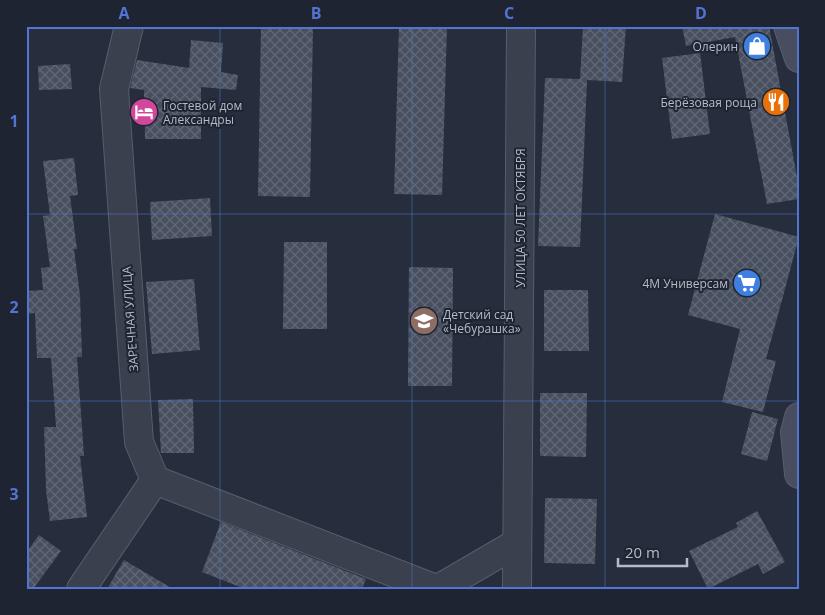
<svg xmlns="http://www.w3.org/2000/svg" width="825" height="615" viewBox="0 0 825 615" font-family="'Open Sans',sans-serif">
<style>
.building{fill:url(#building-cross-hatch)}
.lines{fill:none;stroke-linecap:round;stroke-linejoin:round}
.minor-casing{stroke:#585d6b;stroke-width:30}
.secondary-casing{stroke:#585d6b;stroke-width:30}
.minor{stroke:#3a404d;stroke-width:28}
.secondary{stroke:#484e5f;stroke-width:28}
.grid{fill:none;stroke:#5374d2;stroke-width:1;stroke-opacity:0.55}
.labels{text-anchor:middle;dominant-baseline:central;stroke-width:4;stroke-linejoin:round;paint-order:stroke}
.poi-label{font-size:12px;fill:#b6bbc8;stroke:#1f2432;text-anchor:end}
.street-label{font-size:12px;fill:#b6bbc8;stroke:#1f2432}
.neatline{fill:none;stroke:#5374d2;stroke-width:2}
.grid-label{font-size:16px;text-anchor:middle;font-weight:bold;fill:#5374d2}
</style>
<defs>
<pattern id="building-cross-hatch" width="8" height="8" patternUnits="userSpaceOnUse" patternTransform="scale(1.25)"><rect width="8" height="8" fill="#485060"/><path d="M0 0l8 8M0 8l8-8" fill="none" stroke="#606775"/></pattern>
</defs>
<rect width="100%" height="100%" fill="#262d3c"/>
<!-- building -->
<g class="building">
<polygon points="261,26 313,26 310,197 258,196"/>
<polygon points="399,26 447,26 442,195 394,194"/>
<polygon points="583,26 626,26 622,82 587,80 580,247 538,246 545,78 580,79"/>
<polygon points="682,26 769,26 799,188 799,199 767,204 735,37 686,46"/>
<polygon points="191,40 223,43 221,72 238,75 236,90 201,87 201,139 145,139 144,90 130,88 137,60 189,68"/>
<polygon points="700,53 710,134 672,139 662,58"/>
<polygon points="70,64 72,89 39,90 38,66"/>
<polygon points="74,158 78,195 70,196 77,249 74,249 80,295 82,357 77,357 84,456 80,456 87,517 50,521 46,490 44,427 56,427 51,358 37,358 35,313 26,314 26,291 43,290 41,268 50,267 43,216 50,215 43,161"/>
<polygon points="210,198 212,236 152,240 150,202"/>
<polygon points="715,214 799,237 766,359 776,361 763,412 722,402 740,329 688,315"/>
<polygon points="284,242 327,242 327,329 283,329"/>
<polygon points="409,267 453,268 452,386 408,386"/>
<polygon points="194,279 200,350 152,354 146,282"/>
<polygon points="544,290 588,290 589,351 544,351"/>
<polygon points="540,393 587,393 586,457 540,456"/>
<polygon points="193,399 194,453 161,453 158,400"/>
<polygon points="752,412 778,419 767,461 741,454"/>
<polygon points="545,498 597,499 595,564 544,563"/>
<polygon points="757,511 785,562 763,574 758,564 708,589 689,551 738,527 736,523"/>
<polygon points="221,522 366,579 362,589 245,589 202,572"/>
<polygon points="39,535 61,551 33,589 26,589 26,553"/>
<polygon points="124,560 173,589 107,589"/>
</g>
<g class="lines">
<defs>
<g id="minor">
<polyline points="129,26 114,89 139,442 155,480"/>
<polyline points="155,480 436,589"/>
<polyline points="81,589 155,480"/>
<polyline points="438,589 517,543"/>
<polyline points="517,589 521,26"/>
</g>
<g id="secondary">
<polyline points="788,26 799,58"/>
<polyline points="799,417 795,432 799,474"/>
</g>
</defs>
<!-- minor casing -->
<use href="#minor" class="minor-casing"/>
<!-- secondary casing -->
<use href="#secondary" class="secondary-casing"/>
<!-- minor -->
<use href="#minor" class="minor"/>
<!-- secondary -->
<use href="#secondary" class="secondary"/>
</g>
<!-- grid -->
<path class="grid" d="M220,26v563M412,26v563M605,26v563M26,214h773M26,401h773"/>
<!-- icons -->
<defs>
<symbol id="shop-disc" viewBox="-11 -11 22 22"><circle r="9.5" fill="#3f7fe0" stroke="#1f2432"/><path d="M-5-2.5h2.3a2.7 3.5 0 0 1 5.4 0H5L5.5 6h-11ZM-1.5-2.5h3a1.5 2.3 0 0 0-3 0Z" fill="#fff"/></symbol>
<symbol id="restaurant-disc" viewBox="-11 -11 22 22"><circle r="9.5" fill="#e8710a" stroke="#1f2432"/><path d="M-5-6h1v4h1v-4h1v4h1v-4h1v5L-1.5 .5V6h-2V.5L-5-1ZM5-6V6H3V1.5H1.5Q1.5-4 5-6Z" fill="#fff"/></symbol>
<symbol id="hotel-disc" viewBox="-11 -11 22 22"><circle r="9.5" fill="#d1479c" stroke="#1f2432"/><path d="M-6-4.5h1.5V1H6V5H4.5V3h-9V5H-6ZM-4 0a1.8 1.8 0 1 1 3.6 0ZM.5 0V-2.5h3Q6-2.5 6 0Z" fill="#fff"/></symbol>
<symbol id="supermarket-disc" viewBox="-11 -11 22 22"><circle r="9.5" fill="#3f7fe0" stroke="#1f2432"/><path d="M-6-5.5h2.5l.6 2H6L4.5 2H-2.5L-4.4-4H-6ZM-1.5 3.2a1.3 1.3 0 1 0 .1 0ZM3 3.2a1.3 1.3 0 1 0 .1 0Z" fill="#fff"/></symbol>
<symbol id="school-disc" viewBox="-11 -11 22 22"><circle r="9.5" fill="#8d6e63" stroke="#1f2432"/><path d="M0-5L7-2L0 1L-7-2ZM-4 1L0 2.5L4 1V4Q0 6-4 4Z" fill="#fff"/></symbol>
</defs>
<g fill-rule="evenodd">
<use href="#shop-disc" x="741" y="30" width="32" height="32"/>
<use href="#restaurant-disc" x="760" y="86" width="32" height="32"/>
<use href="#hotel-disc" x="128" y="96" width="32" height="32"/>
<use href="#supermarket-disc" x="731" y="267" width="32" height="32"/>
<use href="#school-disc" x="408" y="305" width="32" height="32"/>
</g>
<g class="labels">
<!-- poi labels -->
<g class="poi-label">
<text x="738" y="46">Олерин</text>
<text x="757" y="102">Берёзовая роща</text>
<text x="163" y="105" text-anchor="start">Гостевой дом<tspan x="163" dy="14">Александры</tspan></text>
<text x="728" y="283">4М Универсам</text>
<text x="443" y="314" text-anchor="start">Детский сад<tspan x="443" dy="14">«Чебурашка»</tspan></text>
</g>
<!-- street labels -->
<g class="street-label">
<text transform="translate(520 218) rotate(-90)">УЛИЦА 50 ЛЕТ ОКТЯБРЯ</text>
<text transform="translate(130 319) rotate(-94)">ЗАРЕЧНАЯ УЛИЦА</text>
</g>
</g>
<!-- border -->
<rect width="825" height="615" fill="none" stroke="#1f2432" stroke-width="55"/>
<!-- scale -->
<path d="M618 558v8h69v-8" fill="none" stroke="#b6bbc8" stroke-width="2.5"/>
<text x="625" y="558" font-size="15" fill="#b6bbc8" stroke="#1f2432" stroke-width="4" paint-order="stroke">20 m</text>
<rect x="28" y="28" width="770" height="560" class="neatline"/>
<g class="grid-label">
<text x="124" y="19">A</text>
<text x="316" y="19">B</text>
<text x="509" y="19">C</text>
<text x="701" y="19">D</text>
<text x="14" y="127">1</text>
<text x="14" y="313">2</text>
<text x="14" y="500">3</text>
</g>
</svg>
